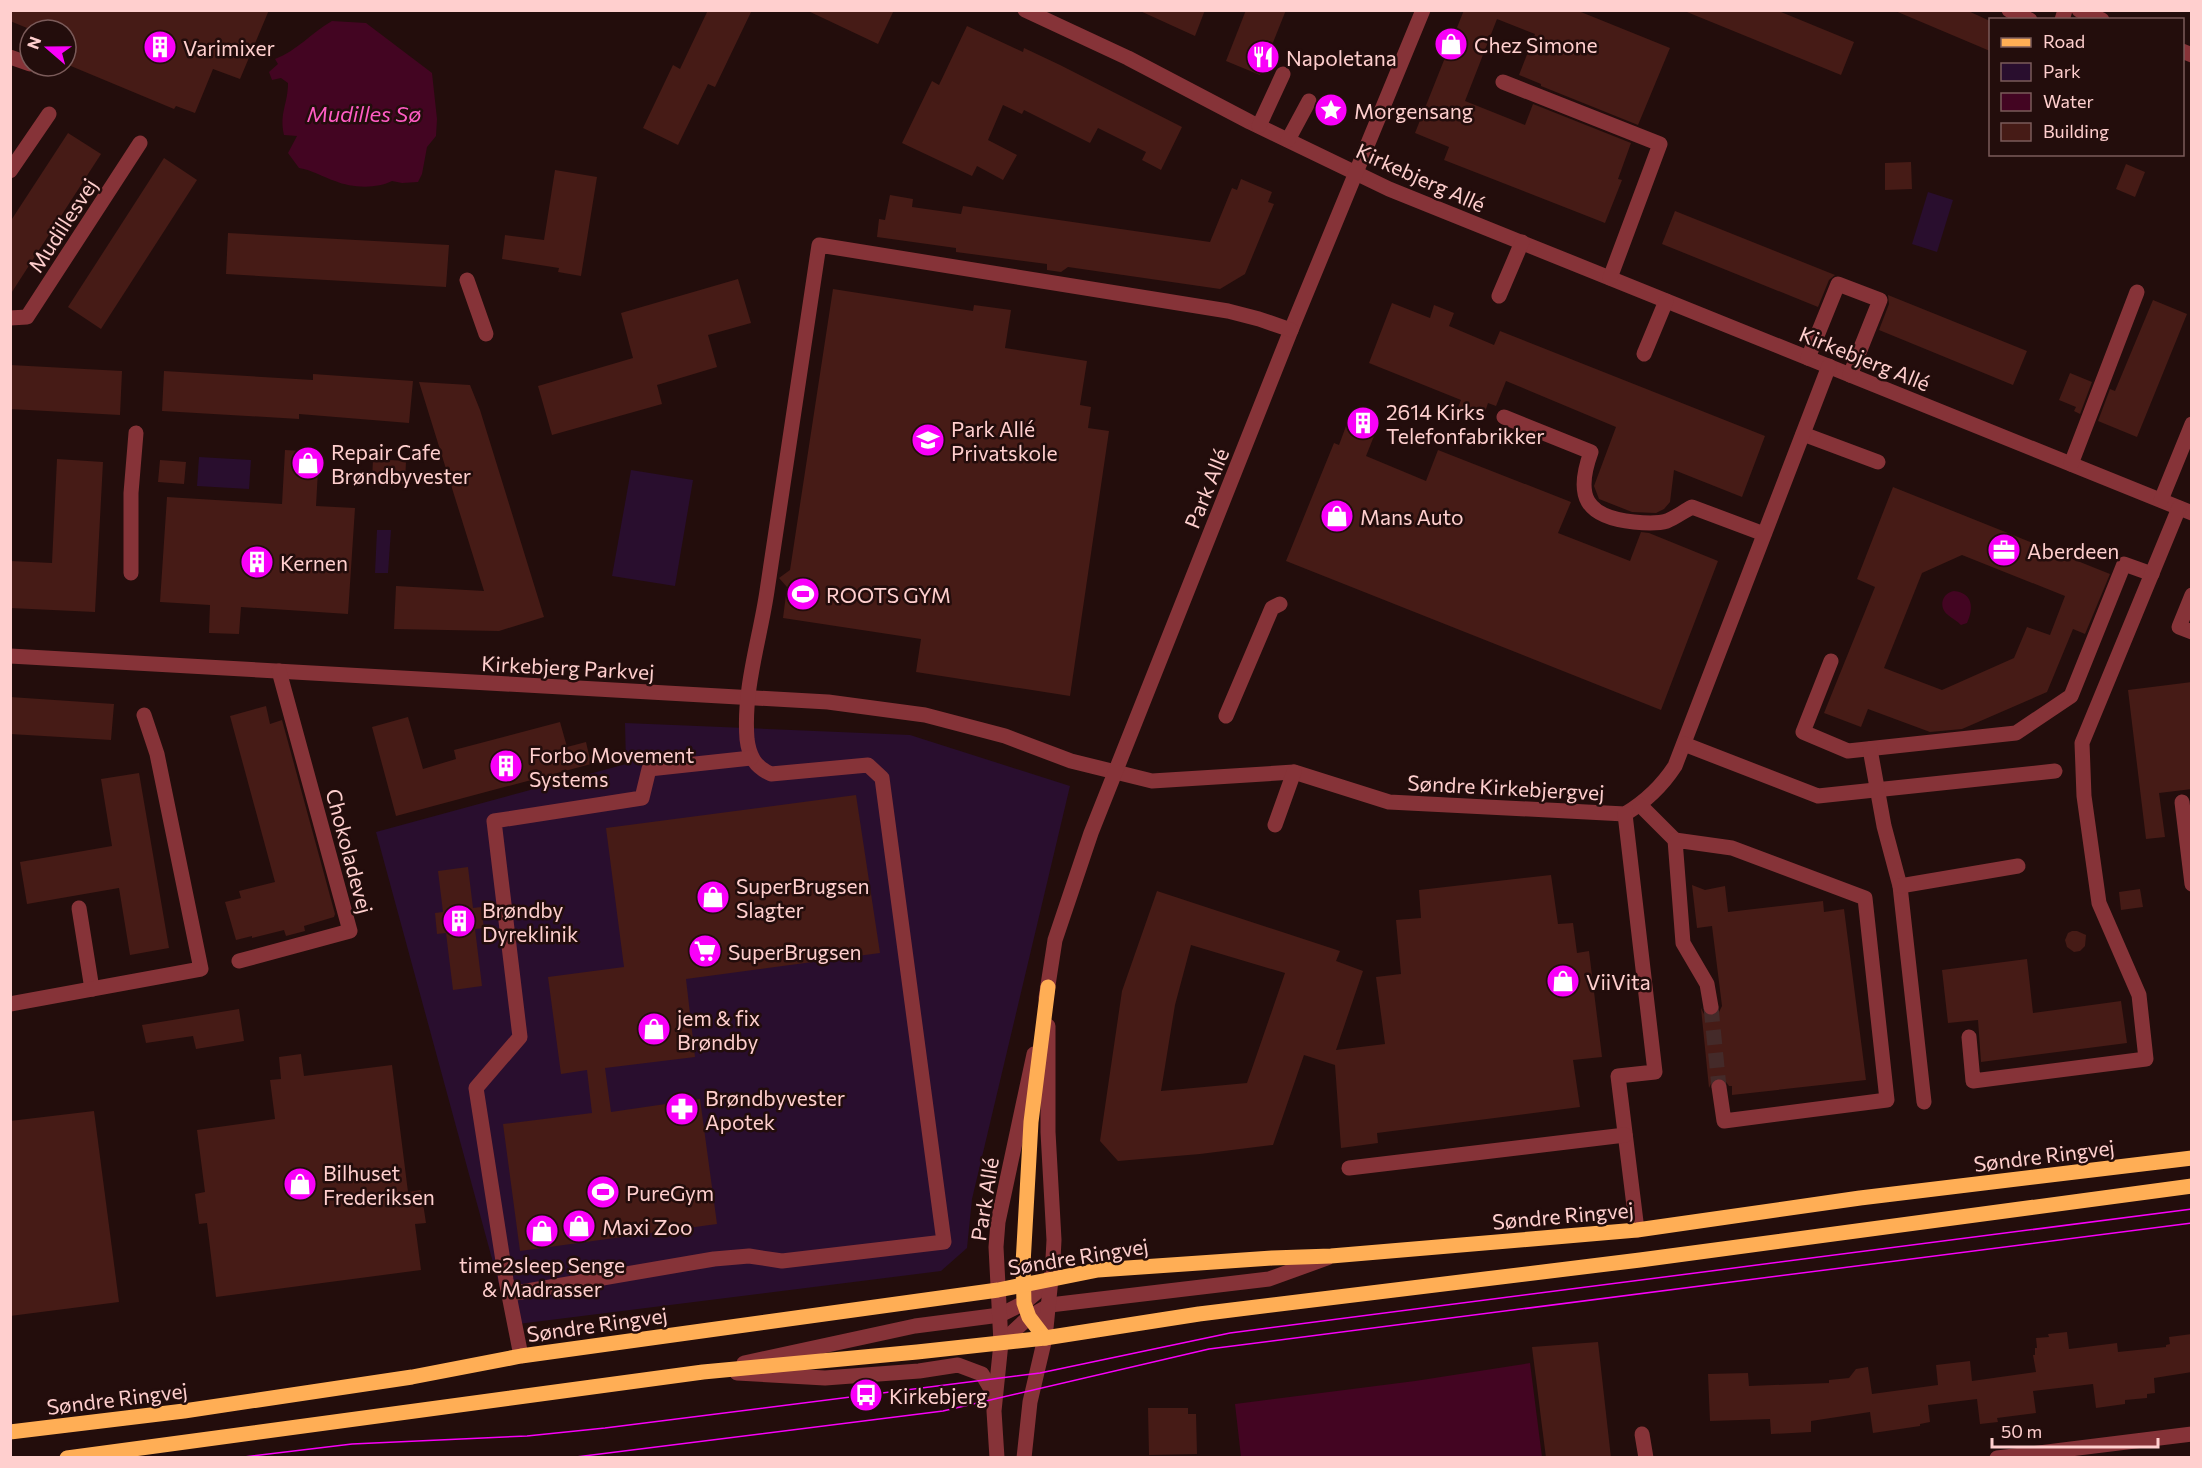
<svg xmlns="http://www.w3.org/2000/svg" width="2202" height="1468" viewBox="0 0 2202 1468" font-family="Commissioner,sans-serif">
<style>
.green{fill:#290e2e}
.water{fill:#430522}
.building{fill:#461b16;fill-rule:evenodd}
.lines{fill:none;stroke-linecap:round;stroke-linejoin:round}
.minor-tunnel{stroke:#442a29;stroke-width:15;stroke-dasharray:15 8;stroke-linecap:butt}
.minor{stroke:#863338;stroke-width:15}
.major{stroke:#ffae55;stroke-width:15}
.tram{stroke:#f900f9;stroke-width:1.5}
.labels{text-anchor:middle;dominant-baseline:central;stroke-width:5;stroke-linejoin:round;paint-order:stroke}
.poi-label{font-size:21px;fill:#ffcfce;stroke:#230d0c;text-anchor:start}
.street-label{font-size:21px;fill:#ffcfce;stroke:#230d0c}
.water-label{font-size:22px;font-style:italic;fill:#ff5cc4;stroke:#230d0c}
</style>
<rect width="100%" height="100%" fill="#230d0c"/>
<!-- green -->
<g class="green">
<polygon points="1928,192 1953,200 1937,252 1912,244"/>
<polygon points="199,457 251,460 249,489 197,486"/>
<polygon points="631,470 693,480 675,586 612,576"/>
<polygon points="377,530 391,530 388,573 375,573"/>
<polygon points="625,723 910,735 1070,786 972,1199 967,1248 941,1271 510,1325 376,832 626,764"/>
</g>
<!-- water -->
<g class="water">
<path d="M332,21l34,2 66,50 5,46 -1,17 -9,11 -5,27 -4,8 -16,1 -10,-2c-15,8 -41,7 -57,0 -12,-4 -23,-11 -36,-13l-11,-15 9,-17 -13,-1c-5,-22 4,-31 4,-52l-7,-5 -9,2 -3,-8 9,-8 -3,-5c22,-8 37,-27 57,-38z"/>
<path d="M1954,591c19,2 20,17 13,32l-6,2c-4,-4 -8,-6 -13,-10 -10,-8 -6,-22 6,-24z"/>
<polygon points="1530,1363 1542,1457 1241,1457 1235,1404 1415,1381"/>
</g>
<!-- building -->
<g class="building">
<polygon points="10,10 269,10 240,79 213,69 195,113 176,106 174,109 66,64 66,30 32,30 10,21"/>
<polygon points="708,10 752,10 715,87 708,84 678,145 643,128 673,65 680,69"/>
<polygon points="806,10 894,10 878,44"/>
<polygon points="1138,10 1205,10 1195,36"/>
<polygon points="1246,10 1286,10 1260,75 1226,61"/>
<polygon points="1464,10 1576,10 1670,48 1638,125 1541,86 1541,84 1519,75 1535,34 1497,19 1465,101 1525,125 1533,104 1631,143 1618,179 1622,180 1605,223 1444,160 1449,147 1415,133"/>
<polygon points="1682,10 1776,10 1854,42 1841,75"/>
<polygon points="1893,10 1966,10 1990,21 1990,51"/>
<polygon points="967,26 1023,52 1024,48 1060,65 1182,127 1161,170 1142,160 1146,152 1098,128 1090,143 1024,110 1022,114 1003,105 988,140 1017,155 1003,180 977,166 972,176 902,143 932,81 939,85"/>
<polygon points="68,133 101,154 10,295 10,222"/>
<polygon points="164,158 197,180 101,329 68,307"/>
<polygon points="1911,162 1912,189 1885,190 1885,163"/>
<polygon points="2126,164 2145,172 2135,197 2116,189"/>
<polygon points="555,170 597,177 581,276 558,272 559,268 502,259 505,235 544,240"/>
<polygon points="1241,179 1272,192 1268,202 1274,204 1245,274 1220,289 1068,267 1061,272 1047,270 1047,264 956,252 956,248 877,237 879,219 885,220 890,195 913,199 912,207 961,214 963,206 1210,242 1232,188 1237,190"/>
<polygon points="1675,211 1835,275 1829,280 1818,307 1662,244"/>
<polygon points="228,233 449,245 446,287 226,274"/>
<polygon points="738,279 751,323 708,335 717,367 657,385 662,404 552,435 538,386 633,358 621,313"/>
<polygon points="833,289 973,311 974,305 1011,310 1005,348 1087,361 1080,405 1091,407 1088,428 1109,431 1070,696 916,672 921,639 783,618 787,587 779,578 790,570"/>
<polygon points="1888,295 2027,351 2013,385 1879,330 1889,304"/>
<polygon points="2153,300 2187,314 2137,437 2098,421 2110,389 2115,391"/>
<polygon points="1392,303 1430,318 1434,305 1454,313 1449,326 1494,345 1500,331 1765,436 1742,497 1674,470 1670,502 1664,509 1656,513 1632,512 1599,499 1594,486 1616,427 1506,381 1496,406 1488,403 1483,418 1458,407 1461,400 1369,363"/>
<polygon points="10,365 122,371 120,415 10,409"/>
<polygon points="164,371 313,380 313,374 413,381 409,423 299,414 299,419 162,411"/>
<polygon points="2070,373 2092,382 2080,414 2074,411 2076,407 2059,400"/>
<polygon points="419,382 470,385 480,410 544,617 499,631 394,629 396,586 484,591"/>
<polygon points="1352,410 1380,421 1366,456 1426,481 1438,450 1571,502 1558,533 1630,561 1641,532 1649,533 1718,561 1661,710 1286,561 1334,443 1339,445"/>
<polygon points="285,450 319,452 316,506 355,508 348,614 241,607 239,634 209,633 210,605 160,602 167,497 282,504"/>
<polygon points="57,459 103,462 95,612 10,608 10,561 52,563"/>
<polygon points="373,459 406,461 405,484 372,482"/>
<polygon points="160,460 186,462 184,484 158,482"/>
<path d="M1893,487l217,87 -25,60 -12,-5 -26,63 -85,37 -32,3 -62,-23 -7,18 -37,-14 51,-126 -18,-8zM1962,555l103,41 -15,39 -23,-8 -13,31 -72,32 -58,-22 38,-95z"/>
<polygon points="2192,682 2192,789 2159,793 2165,837 2146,839 2128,690"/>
<polygon points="10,697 114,704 111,740 10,734"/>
<polygon points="266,706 270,724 282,720 335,914 334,917 304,926 305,931 286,936 284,930 252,938 252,936 236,940 225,902 241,898 239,891 275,882 230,716"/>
<polygon points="408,717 423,769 456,759 454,750 560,722 567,747 586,742 591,764 396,816 372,727"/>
<polygon points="139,773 169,948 130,955 119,888 27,904 20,862 112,846 101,779"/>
<polygon points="856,795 880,953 686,979 695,1057 605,1068 611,1112 700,1099 717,1224 520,1251 503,1124 592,1113 587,1070 561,1074 548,977 624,967 606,828"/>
<polygon points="468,867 473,908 481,907 484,928 475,929 482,986 453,990 446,933 437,934 435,913 443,912 438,871"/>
<path d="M1551,875l7,49 15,-1 4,30 12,-2 13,106 -29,3 7,47 -203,26 1,10 -37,5 -6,-83 -31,-10 -31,90 -73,9 -82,7 -18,-20 22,-150 35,-100 183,60 -4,10 27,10 -27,79 49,-6 -9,-67 25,-3 -5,-54 25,-2 -2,-28zM1191,945l94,28 -38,110 -86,8 14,-86z"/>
<polygon points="1692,885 1705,890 1725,886 1728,912 1823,901 1824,912 1844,909 1866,1080 1732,1095 1732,1086 1729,1086 1723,1078 1718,1077 1713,1080 1709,1088 1701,1008 1704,1014 1712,1017 1718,1014 1722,1006 1712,926 1697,928"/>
<polygon points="2140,889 2143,907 2121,910 2119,892"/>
<polygon points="2072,931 2077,931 2086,935 2085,946 2080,951 2074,952 2067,947 2065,940 2068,933"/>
<polygon points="2027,959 2033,1013 2121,1001 2127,1043 1981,1062 1978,1020 1948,1023 1942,970"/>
<polygon points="239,1009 244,1041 196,1049 193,1036 146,1043 142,1025"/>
<polygon points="301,1054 304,1076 392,1065 408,1192 421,1190 426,1223 415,1224 421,1270 216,1297 207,1223 199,1224 195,1194 205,1192 197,1130 275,1119 270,1080 281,1079 279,1057"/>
<polygon points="94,1111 119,1302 10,1316 10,1121"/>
<polygon points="2067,1332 2069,1349 2117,1343 2118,1352 2166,1347 2166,1345 2170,1344 2169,1337 2192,1334 2192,1372 2154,1378 2155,1393 2147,1394 2147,1398 2125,1400 2125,1404 2096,1408 2093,1384 2033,1391 2036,1413 1997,1418 1998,1422 1980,1424 1977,1399 1928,1405 1930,1422 1920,1424 1920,1426 1873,1433 1870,1412 1811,1421 1811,1432 1771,1434 1770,1419 1710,1421 1708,1374 1748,1373 1749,1386 1829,1383 1829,1380 1849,1378 1856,1369 1868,1367 1872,1394 1938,1385 1936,1365 1970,1361 1972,1381 2036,1372 2033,1355 2035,1355 2035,1348 2037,1348 2036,1338 2049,1337 2048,1334"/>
<polygon points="1598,1342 1611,1458 1546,1458 1532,1347"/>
<polygon points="1148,1408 1188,1408 1188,1414 1196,1414 1197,1454 1149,1455"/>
</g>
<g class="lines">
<!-- minor-tunnel -->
<polyline class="minor-tunnel" points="1711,1007 1719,1087"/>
<!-- minor -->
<g class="minor">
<polyline points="1025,10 1128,58 1250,122 1389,189 2192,513"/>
<polyline points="2009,10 2030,20"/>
<polyline points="2079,10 2102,20"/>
<polyline points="2062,20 2065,10"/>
<polyline points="2182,51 2192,55"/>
<polyline points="10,57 30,64"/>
<polyline points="1503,82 1660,144 1610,278"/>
<polyline points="1259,126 1283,74"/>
<polyline points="1288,140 1309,101"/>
<polyline points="10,171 49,114"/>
<polyline points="467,280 486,334"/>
<polyline points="1499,296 1522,242"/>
<polyline points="10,318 27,317 140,143"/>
<polyline points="1644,354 1666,301"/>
<polyline points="1808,358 1838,284 1880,300 1850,375"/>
<path d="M1504,417l87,35c-16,44 -6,65 43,70 10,1 23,2 33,-1 8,-3 17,-10 25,-14l72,27"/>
<polyline points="1803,434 1878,462"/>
<polyline points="2071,464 2137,292"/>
<polyline points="2161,500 2192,424"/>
<polyline points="131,573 131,493 136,433"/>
<polyline points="2192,595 2179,627 2192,632"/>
<path d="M10,656l818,46 97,13 80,21 66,25 81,20 142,-9 95,30 236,12c20,-12 37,-28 50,-48l154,-400"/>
<polyline points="1831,661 1803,732 1848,751 2016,733 2071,696 2124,564 2152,574"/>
<polyline points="1226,716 1272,608 1280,604"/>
<polyline points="1684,744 1818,796 2055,771"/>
<polyline points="1870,749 1884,826 1900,886 1924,1102"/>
<polyline points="2182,802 2192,884"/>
<polyline points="1640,805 1675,840"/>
<polyline points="1625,814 1655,1072 1618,1076 1637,1230"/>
<polyline points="1275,825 1294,772"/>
<polyline points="1900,886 2018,866"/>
<polyline points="79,908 92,989"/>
<polyline points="239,961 350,931 279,671"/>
<polyline points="1046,998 1055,940 1091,833 1291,330 1423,10"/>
<polyline points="10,1004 201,969 157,754 144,715"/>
<polyline points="1711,1007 1707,984 1683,943 1675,840 1732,848 1865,898 1887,1100 1724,1121 1719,1087"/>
<polyline points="1969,1037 1973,1081 2146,1059 2139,995 2099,903 2084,796 2082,743 2179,508"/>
<polyline points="1349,1168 1625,1135"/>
<path d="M509,1294l205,-35 35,-3 33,5 162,-19 -62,-464 -14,-13 -97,9c-16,-7 -22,-18 -24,-35 -4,-50 13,-100 20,-148 17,-116 35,-231 52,-346l409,66 31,8 32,11"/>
<polyline points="1001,1343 1029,1317 1050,1305 1269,1279 1327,1258"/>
<polyline points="521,1356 506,1280 476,1088 520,1037 494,821 642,798 649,769 751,758"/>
<polyline points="744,1363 915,1326 1000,1315 1024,1303 1052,1279"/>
<polyline points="737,1373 825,1378 919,1371 958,1365 982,1374 995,1396"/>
<polyline points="1642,1434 1646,1458"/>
<polyline points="997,1458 994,1411 1001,1343 996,1247 998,1222 1034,1054"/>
<polyline points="1024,1458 1030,1402 1045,1338 1053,1259 1054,1240 1048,1132 1048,1026"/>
<polyline points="1997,1458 2192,1434"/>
</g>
<!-- major -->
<g class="major">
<polyline points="1045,1338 1029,1317 1024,1303 1023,1264 1031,1122 1048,987"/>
<polyline points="10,1432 184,1411 412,1377 521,1356 998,1290 1098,1270 1272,1258 1331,1256 1637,1230 1860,1198 2192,1158"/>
<polyline points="67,1458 703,1372 917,1352 1045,1338 1199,1314 1640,1260 2192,1186"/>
</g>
<!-- tram -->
<g class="tram">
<polyline points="236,1458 352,1444 527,1436 605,1428 1040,1373 1230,1333 2192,1209"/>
<polyline points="568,1458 943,1411 1209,1349 2192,1223"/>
</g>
</g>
<!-- icons -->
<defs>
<symbol id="shop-disc" viewBox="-11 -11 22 22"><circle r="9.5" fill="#f900f9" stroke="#230d0c"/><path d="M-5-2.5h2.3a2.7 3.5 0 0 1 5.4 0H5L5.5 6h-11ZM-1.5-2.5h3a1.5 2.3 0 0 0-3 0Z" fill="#fff"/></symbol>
<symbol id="building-disc" viewBox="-11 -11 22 22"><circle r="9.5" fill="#f900f9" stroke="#230d0c"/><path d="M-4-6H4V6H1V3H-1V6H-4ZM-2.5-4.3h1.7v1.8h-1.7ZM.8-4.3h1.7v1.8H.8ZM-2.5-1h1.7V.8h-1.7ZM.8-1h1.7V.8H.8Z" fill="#fff"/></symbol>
<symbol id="restaurant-disc" viewBox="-11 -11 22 22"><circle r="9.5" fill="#f900f9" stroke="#230d0c"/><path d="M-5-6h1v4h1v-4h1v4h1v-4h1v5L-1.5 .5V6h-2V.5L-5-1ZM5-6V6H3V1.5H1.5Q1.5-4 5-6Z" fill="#fff"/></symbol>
<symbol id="sight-disc" viewBox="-11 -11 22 22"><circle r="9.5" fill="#f900f9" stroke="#230d0c"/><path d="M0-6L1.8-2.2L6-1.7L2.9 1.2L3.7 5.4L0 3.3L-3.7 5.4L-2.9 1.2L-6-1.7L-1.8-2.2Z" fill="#fff"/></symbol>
<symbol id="school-disc" viewBox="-11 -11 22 22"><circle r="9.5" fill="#f900f9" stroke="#230d0c"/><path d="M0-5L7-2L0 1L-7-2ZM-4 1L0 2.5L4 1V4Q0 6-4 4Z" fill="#fff"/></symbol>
<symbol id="office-disc" viewBox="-11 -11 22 22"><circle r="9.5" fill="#f900f9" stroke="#230d0c"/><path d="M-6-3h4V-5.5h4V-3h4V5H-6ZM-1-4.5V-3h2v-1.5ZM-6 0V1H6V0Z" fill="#fff"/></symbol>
<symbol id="stadium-disc" viewBox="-11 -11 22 22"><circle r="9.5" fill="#f900f9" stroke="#230d0c"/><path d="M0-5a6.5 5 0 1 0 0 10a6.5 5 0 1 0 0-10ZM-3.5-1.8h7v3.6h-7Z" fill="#fff"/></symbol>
<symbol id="supermarket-disc" viewBox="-11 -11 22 22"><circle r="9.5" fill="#f900f9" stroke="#230d0c"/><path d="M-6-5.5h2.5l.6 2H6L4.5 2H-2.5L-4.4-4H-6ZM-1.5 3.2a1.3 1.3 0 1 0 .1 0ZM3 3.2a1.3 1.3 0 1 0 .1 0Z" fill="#fff"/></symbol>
<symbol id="pharmacy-disc" viewBox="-11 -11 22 22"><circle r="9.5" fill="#f900f9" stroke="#230d0c"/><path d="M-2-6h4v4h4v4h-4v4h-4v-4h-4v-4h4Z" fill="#fff"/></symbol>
<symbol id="bus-disc" viewBox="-11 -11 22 22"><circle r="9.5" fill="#f900f9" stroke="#230d0c"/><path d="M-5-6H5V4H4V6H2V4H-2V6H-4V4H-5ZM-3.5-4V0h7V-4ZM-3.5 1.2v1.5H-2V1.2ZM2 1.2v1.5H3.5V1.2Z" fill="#fff"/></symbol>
</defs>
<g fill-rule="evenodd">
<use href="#shop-disc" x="1432" y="25" width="38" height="38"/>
<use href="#building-disc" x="141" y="28" width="38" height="38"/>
<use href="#restaurant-disc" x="1244" y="38" width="38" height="38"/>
<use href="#sight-disc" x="1312" y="91" width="38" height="38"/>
<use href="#building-disc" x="1344" y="404" width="38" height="38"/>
<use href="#school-disc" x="909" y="421" width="38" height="38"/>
<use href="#shop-disc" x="289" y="444" width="38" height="38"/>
<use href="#shop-disc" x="1318" y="497" width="38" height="38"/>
<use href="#office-disc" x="1985" y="531" width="38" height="38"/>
<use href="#building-disc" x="238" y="543" width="38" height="38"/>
<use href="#stadium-disc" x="784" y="575" width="38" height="38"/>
<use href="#building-disc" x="487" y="747" width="38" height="38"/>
<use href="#shop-disc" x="694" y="878" width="38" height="38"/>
<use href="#building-disc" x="440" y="902" width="38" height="38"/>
<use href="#supermarket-disc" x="686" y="932" width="38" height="38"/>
<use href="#shop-disc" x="1544" y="962" width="38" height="38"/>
<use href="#shop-disc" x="635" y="1010" width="38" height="38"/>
<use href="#pharmacy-disc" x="663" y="1090" width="38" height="38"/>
<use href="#shop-disc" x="281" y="1165" width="38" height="38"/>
<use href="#stadium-disc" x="584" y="1173" width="38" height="38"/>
<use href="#shop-disc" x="560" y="1207" width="38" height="38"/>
<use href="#shop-disc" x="523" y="1212" width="38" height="38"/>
<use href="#bus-disc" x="847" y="1376" width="38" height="38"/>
</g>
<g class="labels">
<!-- poi labels -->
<g class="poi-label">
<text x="1474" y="44">Chez Simone</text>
<text x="183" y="47">Varimixer</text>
<text x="1286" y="57">Napoletana</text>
<text x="1354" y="110">Morgensang</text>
<text x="1386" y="411">2614 Kirks<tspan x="1386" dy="24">Telefonfabrikker</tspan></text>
<text x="951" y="428">Park Allé<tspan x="951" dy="24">Privatskole</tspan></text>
<text x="331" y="451">Repair Cafe<tspan x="331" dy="24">Brøndbyvester</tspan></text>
<text x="1360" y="516">Mans Auto</text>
<text x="2027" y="550">Aberdeen</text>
<text x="280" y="562">Kernen</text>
<text x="826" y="594">ROOTS GYM</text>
<text x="529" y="754">Forbo Movement<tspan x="529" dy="24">Systems</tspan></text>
<text x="736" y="885">SuperBrugsen<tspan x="736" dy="24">Slagter</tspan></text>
<text x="482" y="909">Brøndby<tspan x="482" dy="24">Dyreklinik</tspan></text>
<text x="728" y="951">SuperBrugsen</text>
<text x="1586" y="981">ViiVita</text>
<text x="677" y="1017">jem &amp; fix<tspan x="677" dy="24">Brøndby</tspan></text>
<text x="705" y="1097">Brøndbyvester<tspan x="705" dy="24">Apotek</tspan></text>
<text x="323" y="1172">Bilhuset<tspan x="323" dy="24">Frederiksen</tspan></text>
<text x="626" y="1192">PureGym</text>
<text x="602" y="1226">Maxi Zoo</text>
<text x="542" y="1264" text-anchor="middle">time2sleep Senge<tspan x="542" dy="24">&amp; Madrasser</tspan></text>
<text x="889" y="1395">Kirkebjerg</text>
</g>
<!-- street labels -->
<g class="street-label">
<text transform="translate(1421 177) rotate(24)">Kirkebjerg Allé</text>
<text transform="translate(62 225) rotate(-57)">Mudillesvej</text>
<text transform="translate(1865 358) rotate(22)">Kirkebjerg Allé</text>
<text transform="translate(1206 488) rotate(-68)">Park Allé</text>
<text transform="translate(568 667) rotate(3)">Kirkebjerg Parkvej</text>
<text transform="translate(1506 787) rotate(3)">Søndre Kirkebjergvej</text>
<text transform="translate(350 851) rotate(75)">Chokoladevej</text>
<text transform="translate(2044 1155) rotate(-7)">Søndre Ringvej</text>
<text transform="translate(984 1199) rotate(-81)">Park Allé</text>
<text transform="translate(1563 1215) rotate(-5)">Søndre Ringvej</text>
<text transform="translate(1078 1256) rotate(-9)">Søndre Ringvej</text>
<text transform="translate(597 1324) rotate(-8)">Søndre Ringvej</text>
<text transform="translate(117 1398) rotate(-7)">Søndre Ringvej</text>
</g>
<!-- water labels -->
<g class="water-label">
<text x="364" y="113">Mudilles Sø</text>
</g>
</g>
<!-- border -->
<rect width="2202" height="1468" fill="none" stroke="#ffcfce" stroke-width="24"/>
<!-- legend -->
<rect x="1989" y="18" width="195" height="138" fill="#230d0c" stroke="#7b5b5a" stroke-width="1.5"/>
<rect x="2001" y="38" width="30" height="9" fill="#ffae55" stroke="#7b5b5a" stroke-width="1.5"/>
<text x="2043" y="48" font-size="18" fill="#ffcfce">Road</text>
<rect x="2001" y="63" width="30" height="18" fill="#290e2e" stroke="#7b5b5a" stroke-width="1.5"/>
<text x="2043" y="78" font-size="18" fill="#ffcfce">Park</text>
<rect x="2001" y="93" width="30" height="18" fill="#430522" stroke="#7b5b5a" stroke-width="1.5"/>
<text x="2043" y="108" font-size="18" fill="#ffcfce">Water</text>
<rect x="2001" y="123" width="30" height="18" fill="#461b16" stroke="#7b5b5a" stroke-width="1.5"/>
<text x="2043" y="138" font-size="18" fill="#ffcfce">Building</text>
<!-- north arrow -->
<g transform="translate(48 48) rotate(290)"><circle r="28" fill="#230d0c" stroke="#7b5b5a" stroke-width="1.5"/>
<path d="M0-4.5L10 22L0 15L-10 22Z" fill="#f900f9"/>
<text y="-9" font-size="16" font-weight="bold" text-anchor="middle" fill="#ffcfce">N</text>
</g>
<!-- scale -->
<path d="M1992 1438v9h166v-9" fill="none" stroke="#ffcfce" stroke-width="3"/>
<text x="2001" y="1438" font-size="18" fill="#ffcfce" stroke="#230d0c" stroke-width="4.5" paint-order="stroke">50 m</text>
</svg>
